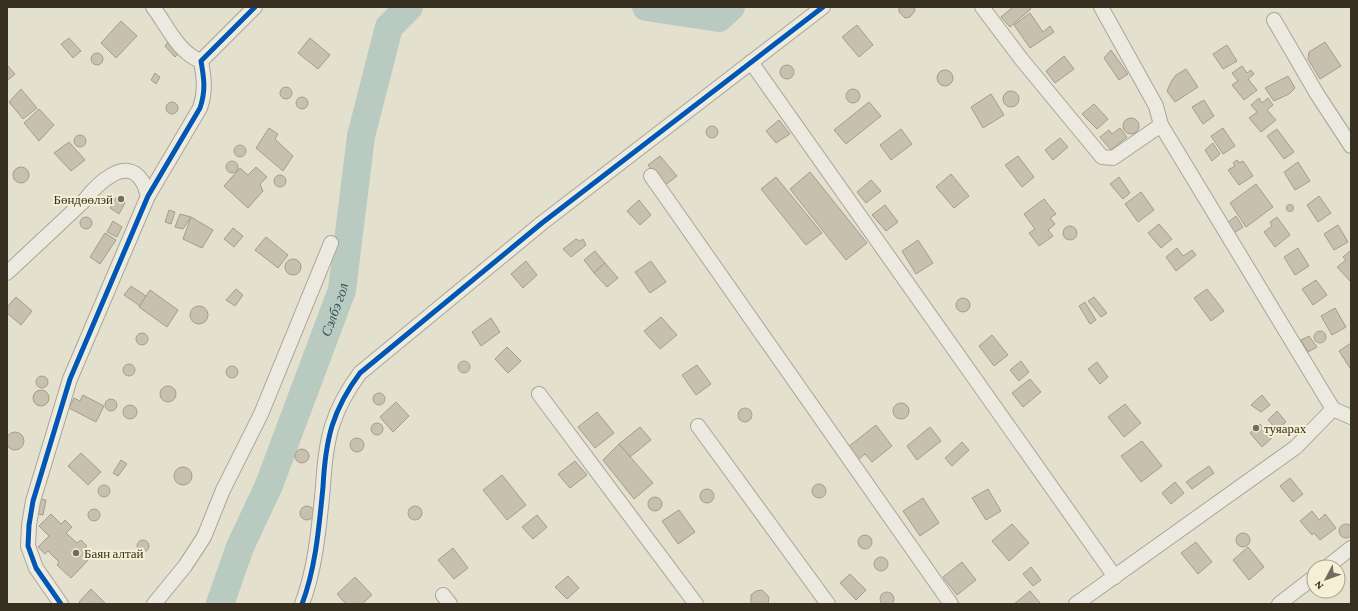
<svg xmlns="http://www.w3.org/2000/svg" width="1358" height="611" viewBox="0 0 1358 611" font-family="'Crimson Pro',serif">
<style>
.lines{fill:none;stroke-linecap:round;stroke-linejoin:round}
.river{stroke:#b9cac1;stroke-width:28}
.building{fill:#c7c0af;stroke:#a49c8e}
.minor-casing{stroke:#a9a597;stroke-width:16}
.minor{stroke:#eceae0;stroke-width:14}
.cycleway-casing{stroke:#f4efd5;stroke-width:8}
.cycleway{stroke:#0057b8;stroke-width:5}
.poi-dot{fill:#746d5d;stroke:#f4efd5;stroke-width:1.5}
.labels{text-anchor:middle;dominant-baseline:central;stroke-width:4;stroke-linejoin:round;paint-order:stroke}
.poi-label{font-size:13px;fill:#372f20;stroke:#f4efd5;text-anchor:start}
.water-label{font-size:14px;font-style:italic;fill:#305356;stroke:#f4efd5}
</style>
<rect width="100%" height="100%" fill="#e4e0ce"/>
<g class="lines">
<!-- river -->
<g class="river">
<polyline points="646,7 719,18 731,7"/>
<path id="s1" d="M220,604l20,-57 29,-62 73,-195 19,-154 28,-109 20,-20"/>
</g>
</g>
<!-- building -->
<g class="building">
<polygon points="899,7 914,7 915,11 910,17 905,18 899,12"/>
<polygon points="1013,7 1029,7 1031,9 1010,27 1001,17"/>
<polygon points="1030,13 1043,32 1050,26 1054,32 1030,48 1014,25"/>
<polygon points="121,21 137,36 116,58 101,43"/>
<polygon points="857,25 873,45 859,57 842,37"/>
<polygon points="69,38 81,51 73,58 61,44"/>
<polygon points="310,38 330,55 318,69 298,53"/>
<polygon points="168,42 179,53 175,57 165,46"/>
<polygon points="1325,42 1341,66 1320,79 1308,59 1309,52"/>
<polygon points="1227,45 1237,61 1223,69 1213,54"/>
<polygon points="1111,50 1128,74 1119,80 1104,58"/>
<circle cx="97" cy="59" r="6"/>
<polygon points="1064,56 1074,69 1055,83 1046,71"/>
<circle cx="787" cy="72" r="7"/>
<polygon points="7,65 15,74 7,81"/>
<polygon points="1242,66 1247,73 1251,70 1254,74 1248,79 1257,90 1244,100 1232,85 1238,81 1232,73"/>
<polygon points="1186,69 1198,87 1175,102 1167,91 1171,82 1176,75"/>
<circle cx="945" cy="78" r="8"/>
<polygon points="155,73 160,77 156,84 151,80"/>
<polygon points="1288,76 1295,88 1289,94 1274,101 1265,88"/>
<circle cx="286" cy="93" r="6"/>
<polygon points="21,89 37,108 23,119 9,102"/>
<circle cx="853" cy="96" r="7"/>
<circle cx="1011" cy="99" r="8"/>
<polygon points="991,94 1004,115 983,128 971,107"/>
<circle cx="302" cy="103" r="6"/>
<polygon points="1259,98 1262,103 1268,98 1273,105 1267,110 1276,120 1261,132 1249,118 1257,112 1251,105"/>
<polygon points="1204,100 1214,116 1203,124 1192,107"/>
<polygon points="869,102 881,116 846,144 834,130"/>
<circle cx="172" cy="108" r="6"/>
<polygon points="1094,104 1108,119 1097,129 1082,114"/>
<polygon points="39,109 54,125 39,141 24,123"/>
<circle cx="1131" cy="126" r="8"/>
<polygon points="779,120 790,134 776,143 766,131"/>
<circle cx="712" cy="132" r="6"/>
<polygon points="269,128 278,134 275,139 293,156 283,171 256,148"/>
<polygon points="1120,128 1127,137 1111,150 1100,137 1109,130 1112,134"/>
<polygon points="1223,128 1235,146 1223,154 1211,136"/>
<polygon points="901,129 912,144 891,160 880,145"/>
<polygon points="1277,129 1294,152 1284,159 1267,136"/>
<circle cx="80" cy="141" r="6"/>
<polygon points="1060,138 1068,147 1053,160 1045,150"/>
<polygon points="69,142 85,160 71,171 54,153"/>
<polygon points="1213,143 1220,154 1212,161 1205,150"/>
<circle cx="240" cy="151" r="6"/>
<polygon points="660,156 677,176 664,186 648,165"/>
<polygon points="1018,156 1034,177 1022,187 1005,165"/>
<polygon points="1237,160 1239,163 1243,161 1253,176 1239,185 1228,170 1235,166 1233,163"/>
<circle cx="232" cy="167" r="6"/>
<polygon points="1298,162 1310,181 1295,190 1284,172"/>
<polygon points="256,167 267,177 260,184 263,191 248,208 224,186 240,168 248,175"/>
<circle cx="21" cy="175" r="8"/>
<polygon points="810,172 867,243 846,260 790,189"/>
<polygon points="951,174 969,196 954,208 936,187"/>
<circle cx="280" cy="181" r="6"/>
<polygon points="776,177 822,233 806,245 761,189"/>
<polygon points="1119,177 1130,193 1123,199 1110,184"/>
<polygon points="871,180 881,191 866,203 857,192"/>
<polygon points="1256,184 1273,207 1246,227 1230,203"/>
<polygon points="1141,192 1154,210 1138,222 1125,204"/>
<polygon points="1319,196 1331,213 1318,222 1307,205"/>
<polygon points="115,198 125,203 119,214 110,208"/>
<polygon points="1044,199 1056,214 1050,218 1055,224 1048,230 1053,236 1039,246 1029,233 1035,229 1024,214"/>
<polygon points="639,200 651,215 640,225 627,211"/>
<circle cx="1290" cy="208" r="3.5"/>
<polygon points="885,205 898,222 886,231 872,215"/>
<polygon points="169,210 175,212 171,224 165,222"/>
<polygon points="180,214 191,217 183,229 175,227"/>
<polygon points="1236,216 1243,227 1234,233 1227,223"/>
<polygon points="191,217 213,230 202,248 183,239"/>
<polygon points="1277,217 1290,235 1275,247 1264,232 1272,226 1270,222"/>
<circle cx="86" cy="223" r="6"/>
<polygon points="113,221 122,227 117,237 107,232"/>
<polygon points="1159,224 1172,239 1161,248 1148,233"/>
<polygon points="1338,225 1348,242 1334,250 1324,234"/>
<circle cx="1070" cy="233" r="7"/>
<polygon points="233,228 243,236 234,247 224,239"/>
<polygon points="105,233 116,240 100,264 90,257"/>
<polygon points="266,237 288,255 278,268 255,250"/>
<polygon points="576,239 580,241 583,239 586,245 571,257 563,249"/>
<polygon points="918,240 933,263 916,274 902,251"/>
<polygon points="1177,248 1183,256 1192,250 1196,255 1176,271 1166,257"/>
<polygon points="1298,248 1309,266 1295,275 1284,257"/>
<polygon points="1351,250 1351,282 1337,267 1346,260 1343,257"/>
<polygon points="595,251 605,263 594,273 584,260"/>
<circle cx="293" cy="267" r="8"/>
<polygon points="526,261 537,275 523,288 511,274"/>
<polygon points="651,261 666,282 650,293 635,272"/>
<polygon points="605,263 618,278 607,287 594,273"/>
<polygon points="1316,280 1327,295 1313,305 1302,289"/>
<polygon points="131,286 146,296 140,306 124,295"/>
<polygon points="236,289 243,295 235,306 226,300"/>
<polygon points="1207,289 1224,311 1211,321 1194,298"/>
<polygon points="150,290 178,310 167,327 139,307"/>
<polygon points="16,297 32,311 21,325 7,313 7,307"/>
<polygon points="1094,297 1107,313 1101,317 1088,301"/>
<circle cx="963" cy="305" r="7"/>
<polygon points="1085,302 1096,320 1090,324 1079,306"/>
<circle cx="199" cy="315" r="9"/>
<polygon points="1335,308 1346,327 1332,335 1321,316"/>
<polygon points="661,317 677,335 660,349 644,331"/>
<polygon points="491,318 500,332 481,346 472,332"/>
<circle cx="1320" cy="337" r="6"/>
<circle cx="142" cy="339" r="6"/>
<polygon points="992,335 1008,355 994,366 979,346"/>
<polygon points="1309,336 1317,347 1308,352 1301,340"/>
<polygon points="1351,343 1351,367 1350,368 1339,351"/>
<polygon points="507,347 521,361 508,373 495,359"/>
<polygon points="1021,361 1029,372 1019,381 1010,370"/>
<circle cx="464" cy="367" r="6"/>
<polygon points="1097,362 1108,377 1100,384 1088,369"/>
<circle cx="129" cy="370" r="6"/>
<polygon points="697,365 711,384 696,395 682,375"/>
<circle cx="232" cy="372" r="6"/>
<circle cx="42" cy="382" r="6"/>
<polygon points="1030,379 1041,392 1023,407 1012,393"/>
<circle cx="168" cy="394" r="8"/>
<circle cx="41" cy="398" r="8"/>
<circle cx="379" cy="399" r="6"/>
<polygon points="83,395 104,406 96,422 69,408 74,398 80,401"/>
<polygon points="1262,395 1270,405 1261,412 1251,405"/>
<circle cx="111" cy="405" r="6"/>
<polygon points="396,402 409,416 393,432 380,417"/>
<circle cx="901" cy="411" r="8"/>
<polygon points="1125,404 1141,423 1124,437 1108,417"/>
<circle cx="130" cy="412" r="7"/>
<circle cx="745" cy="415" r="7"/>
<polygon points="1277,411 1286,422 1277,430 1268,420"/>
<polygon points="597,412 614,433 595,448 578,427"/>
<circle cx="377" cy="429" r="6"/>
<polygon points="1260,424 1272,438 1262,447 1250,433"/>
<polygon points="876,425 892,446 872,462 865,454 858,460 848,447"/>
<polygon points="640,427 651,440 630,457 619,444"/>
<polygon points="930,427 941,441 917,460 907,446"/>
<circle cx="15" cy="441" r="9"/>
<circle cx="357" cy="445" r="7"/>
<polygon points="1142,441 1162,466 1141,482 1121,456"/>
<polygon points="962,442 969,450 952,466 945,458"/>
<polygon points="619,444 653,483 634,499 603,460"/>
<circle cx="302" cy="456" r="7"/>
<polygon points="81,453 101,472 88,485 68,466"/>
<polygon points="121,460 127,464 118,476 113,473"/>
<polygon points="575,461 587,475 570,488 558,474"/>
<polygon points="1209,466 1214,473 1192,489 1186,482"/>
<circle cx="183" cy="476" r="9"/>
<polygon points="502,475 526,505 507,520 483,490"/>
<polygon points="1290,478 1303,494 1293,502 1280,486"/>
<polygon points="1175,482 1184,493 1171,504 1162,493"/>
<circle cx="819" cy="491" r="7"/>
<circle cx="104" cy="491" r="6"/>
<polygon points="988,489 1001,511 986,520 972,498"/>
<circle cx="707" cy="496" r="7"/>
<circle cx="655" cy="504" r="7"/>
<polygon points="923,498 939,523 920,536 903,511"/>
<polygon points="40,499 46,500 43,515 38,514"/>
<circle cx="307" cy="513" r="7"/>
<circle cx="415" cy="513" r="7"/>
<circle cx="94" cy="515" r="6"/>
<polygon points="679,510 695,532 678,544 662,521"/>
<polygon points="1312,511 1319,520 1325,514 1336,528 1320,540 1314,533 1312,535 1300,521"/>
<polygon points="51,514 61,524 65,520 72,527 66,533 77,543 81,540 87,546 84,549 92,556 71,578 57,565 59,562 48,551 45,554 38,547 49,536 39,526"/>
<polygon points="537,515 547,527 533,539 522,527"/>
<polygon points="1012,524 1029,543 1009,561 992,541"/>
<circle cx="1346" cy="531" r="7"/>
<circle cx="1243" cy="540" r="7"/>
<circle cx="865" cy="542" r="7"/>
<circle cx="143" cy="546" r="6"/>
<polygon points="1196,542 1212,562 1198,574 1181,553"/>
<polygon points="1248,547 1264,567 1249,580 1233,560"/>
<polygon points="453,548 468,568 454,579 438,560"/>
<circle cx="881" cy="564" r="7"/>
<polygon points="962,562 976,580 957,595 943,577"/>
<polygon points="1031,567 1041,580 1033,586 1023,574"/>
<polygon points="850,574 866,590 856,600 840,583"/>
<polygon points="568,576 579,588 567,599 555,587"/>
<polygon points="355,577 372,595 362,604 346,604 337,594"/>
<polygon points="91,589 106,604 81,604 79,602"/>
<polygon points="762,590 769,597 768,604 751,604 751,595 756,591"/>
<polygon points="1030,591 1041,604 1014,604"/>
<circle cx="887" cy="599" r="7"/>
</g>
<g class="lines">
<defs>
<g id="minor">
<path d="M153,7c14,18 25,46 48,54"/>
<polyline points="982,7 1022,60 1102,157 1113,158 1161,125"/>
<polyline points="1101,7 1156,106 1161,125 1333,409"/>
<polyline points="1274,20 1317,94 1351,146"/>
<polyline points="751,62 1115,577"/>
<polyline points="651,176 951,604"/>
<path d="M7,273l78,-73c11,-15 41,-45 57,-19 3,4 4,10 6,15"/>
<polyline points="539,394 696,604"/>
<polyline points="698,426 828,604"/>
<polyline points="1327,567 1351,548"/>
<polyline points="443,595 450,604"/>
<path d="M61,604l-25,-36 -8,-22 1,-21 4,-24 37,-122 78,-183 52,-88c6,-17 4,-30 1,-47l54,-54"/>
<polyline points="154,604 185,566 204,537 223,490 261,414 331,243"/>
<path d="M302,604c14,-37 17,-78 21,-117 1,-20 3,-41 9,-61 6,-19 16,-37 28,-53l182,-150 281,-216"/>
<polyline points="1076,604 1296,447 1333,409 1351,417"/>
<polyline points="1279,604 1314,577"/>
</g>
</defs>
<!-- minor casing -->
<use href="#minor" class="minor-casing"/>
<!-- minor -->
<use href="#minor" class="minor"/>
<defs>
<g id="cycleway">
<path d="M61,604l-25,-36 -8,-22 1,-21 4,-24 37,-122 78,-183 52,-88c6,-17 4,-30 1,-47l54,-54"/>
<path d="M302,604c14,-37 17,-78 21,-117 1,-20 3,-41 9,-61 6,-19 16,-37 28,-53l182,-150 281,-216"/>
</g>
</defs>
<!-- cycleway casing -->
<use href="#cycleway" class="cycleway-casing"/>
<!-- cycleway -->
<use href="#cycleway" class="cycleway"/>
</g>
<!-- markers -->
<g class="poi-dot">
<circle cx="121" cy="199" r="4"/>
<circle cx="1256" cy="428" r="4"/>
<circle cx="76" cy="553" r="4"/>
</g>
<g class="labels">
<!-- poi labels -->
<g class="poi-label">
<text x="113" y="199" text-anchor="end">Бөндөөлэй</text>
<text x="1264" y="428">туяарах</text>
<text x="84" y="553">Баян алтай</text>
</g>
<!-- water labels -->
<g class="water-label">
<text stroke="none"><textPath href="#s1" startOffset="316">Сэлбэ гол</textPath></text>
</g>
</g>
<!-- border -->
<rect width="1358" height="611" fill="none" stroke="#372f20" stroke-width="16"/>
<!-- north arrow -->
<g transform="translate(1326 579) rotate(229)"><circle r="19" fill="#f4efd5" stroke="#a8a28d"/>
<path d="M0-3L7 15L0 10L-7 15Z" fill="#746d5d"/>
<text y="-6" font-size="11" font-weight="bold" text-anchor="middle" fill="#372f20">N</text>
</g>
</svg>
